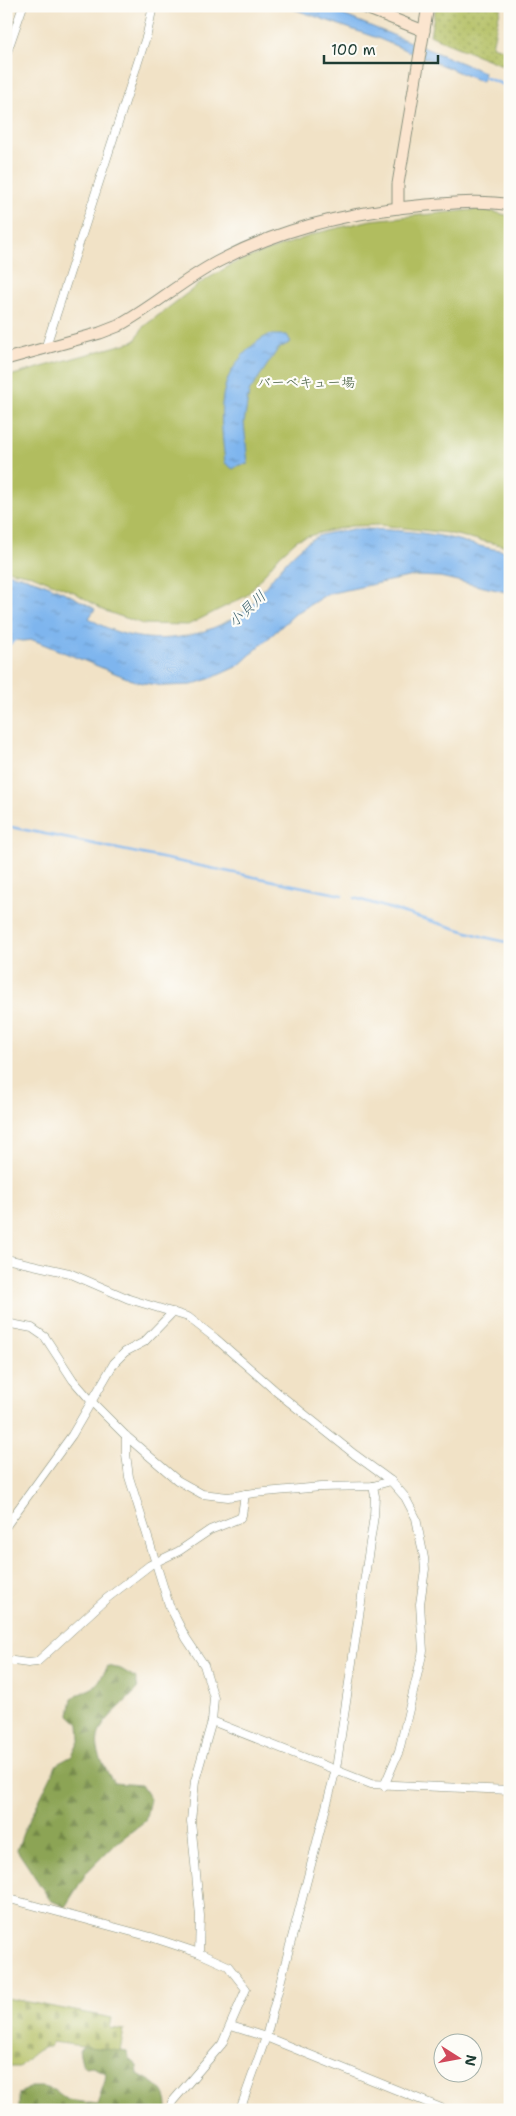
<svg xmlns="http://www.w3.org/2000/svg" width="516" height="2116" viewBox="0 0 516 2116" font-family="'Shantell Sans','Klee One',sans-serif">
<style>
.grass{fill:url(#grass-dots);stroke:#687d49}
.forest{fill:url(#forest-firs);stroke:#567044}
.cemetery{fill:url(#cemetery-stones);stroke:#687d49}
.park{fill:#b1bd5e;stroke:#687d49}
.water{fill:url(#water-ripples);stroke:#4e7991}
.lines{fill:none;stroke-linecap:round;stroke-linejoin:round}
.stream{stroke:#7eb5ee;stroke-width:2.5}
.street-casing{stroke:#88907d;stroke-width:9}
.secondary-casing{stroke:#88907d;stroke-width:13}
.street{stroke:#fff;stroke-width:8}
.secondary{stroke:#fbe5cf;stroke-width:11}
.labels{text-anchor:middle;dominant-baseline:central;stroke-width:4.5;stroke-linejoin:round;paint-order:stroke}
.park-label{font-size:14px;fill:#445d3e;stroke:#fdfcf7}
.water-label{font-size:15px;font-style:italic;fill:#3c616c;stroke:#fdfcf7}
</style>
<defs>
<pattern id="grass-dots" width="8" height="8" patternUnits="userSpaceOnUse" patternTransform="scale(1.25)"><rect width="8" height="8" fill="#b1bd5e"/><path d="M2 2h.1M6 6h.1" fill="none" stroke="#8f9b4e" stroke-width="1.8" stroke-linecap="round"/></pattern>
<pattern id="forest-firs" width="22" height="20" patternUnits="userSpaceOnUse" patternTransform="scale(1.25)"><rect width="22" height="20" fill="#8ca455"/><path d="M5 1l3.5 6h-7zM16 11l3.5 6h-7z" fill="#728747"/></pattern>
<pattern id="cemetery-stones" width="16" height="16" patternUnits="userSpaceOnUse" patternTransform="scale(1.25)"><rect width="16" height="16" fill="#b1bd5e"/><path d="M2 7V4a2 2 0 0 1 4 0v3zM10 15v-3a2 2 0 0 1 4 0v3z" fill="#8f9b4e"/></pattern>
<pattern id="water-ripples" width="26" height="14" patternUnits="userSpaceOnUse" patternTransform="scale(1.25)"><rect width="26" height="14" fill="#7eb5ee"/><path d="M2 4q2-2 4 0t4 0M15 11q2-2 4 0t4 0" fill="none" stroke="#6794c2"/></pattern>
</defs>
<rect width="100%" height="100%" fill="#fdfcf7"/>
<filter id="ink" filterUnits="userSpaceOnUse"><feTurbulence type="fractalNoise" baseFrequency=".02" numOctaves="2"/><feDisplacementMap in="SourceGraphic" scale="10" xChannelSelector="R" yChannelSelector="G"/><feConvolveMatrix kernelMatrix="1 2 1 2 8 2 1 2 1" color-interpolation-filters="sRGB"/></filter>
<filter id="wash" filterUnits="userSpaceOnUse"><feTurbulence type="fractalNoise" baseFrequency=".0096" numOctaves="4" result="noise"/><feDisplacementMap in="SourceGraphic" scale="20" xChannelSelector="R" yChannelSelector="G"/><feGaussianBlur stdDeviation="1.12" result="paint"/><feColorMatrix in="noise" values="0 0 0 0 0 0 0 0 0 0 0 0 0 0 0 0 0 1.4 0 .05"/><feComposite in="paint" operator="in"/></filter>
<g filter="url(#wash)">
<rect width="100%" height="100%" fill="#f1e2c6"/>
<!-- grass -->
<polygon class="grass" points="436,6 501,6 492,46 510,51 510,68 449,44 430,35"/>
<!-- forest -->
<g class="forest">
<path d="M108,1666l13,3 15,9 2,11c-36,37 -57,43 -24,94l27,2 9,14 -5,22 -31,24 -27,27 -22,35 -15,-7 -33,-50 6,-17 34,-69 15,-8 8,-17 -1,-15 -10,-9 3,-17 24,-12z"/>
<path d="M87,2044l40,7 2,8 8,7 1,8c16,9 30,15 29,36h-148v-17l12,-6h12l13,4 12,9 29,4 8,-23 1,-8 -14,-6 -6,1 -4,-5 -3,-13z"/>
</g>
<!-- cemetery -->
<path class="cemetery" d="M6,1998l106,20 -2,10 14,2 -4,21 -68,-9 -2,5c-11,-1 -22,12 -30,20h-14z"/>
<!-- park -->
<polygon class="park" points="482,209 510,216 510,547 447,533 380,525 351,526 323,532 298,539 280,555 246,596 188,625 143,624 105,611 74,592 32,575 6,570 6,377 135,341 143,327 202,282 236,262 321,232 371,220"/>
<!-- water -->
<g class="water">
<polygon points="285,6 321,6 484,72 482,82 377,38"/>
<path d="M269,335h18l4,7 -13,7 -29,43 -5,31 4,41 -9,1 -6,4 -8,-6 -1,-10c-2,-20 -5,-46 1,-66 5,-20 25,-44 44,-52z"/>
<path d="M353,529c31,0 62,2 93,8 21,5 42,13 64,14v42l-70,-16 -27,-1 -86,18 -32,20 -57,52 -24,11 -22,8 -28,1 -27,-4 -104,-42 -11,1 -13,-2 -3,-4v-62c32,6 60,19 89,36l-6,9c48,32 112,25 158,-9 8,-7 15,-18 22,-27 11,-14 27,-33 43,-43 12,-7 28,-7 41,-10z"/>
</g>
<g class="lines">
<!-- stream -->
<g class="stream">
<polyline points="481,76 510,87"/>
<polyline points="6,647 17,638"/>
<polyline points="6,826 342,895"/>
<polyline points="355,898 484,937 510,943"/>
</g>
</g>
</g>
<g filter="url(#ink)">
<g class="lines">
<defs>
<g id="street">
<polyline points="6,55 23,6"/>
<polyline points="45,349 147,34 153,6"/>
<polyline points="6,1259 69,1273 129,1299 188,1317 215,1338 278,1393 354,1454 391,1481 405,1497 416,1518 424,1558 425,1569 420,1604 423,1651 399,1751 384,1786"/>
<polyline points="6,1323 32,1328 45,1337 73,1380 92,1402 126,1436 177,1480 202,1494 228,1497 254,1493 321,1487 373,1486 391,1481"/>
<polyline points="126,1436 126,1454 129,1477 169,1605 186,1638 204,1665 214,1698 212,1721 195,1781 191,1821 200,1916 199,1953"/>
<polyline points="6,1526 72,1435 114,1363 125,1352 144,1342 173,1312"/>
<polyline points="6,1660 28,1663 37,1662 106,1599 150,1565 179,1551 210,1530 240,1518 242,1515 245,1494"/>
<polyline points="212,1721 371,1784 510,1790"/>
<polyline points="6,1898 151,1937 199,1953 228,1966 246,1989 222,2044 172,2102 170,2110"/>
<polyline points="231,2026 266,2037 446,2110"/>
<polyline points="240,2110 266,2037 336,1769 374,1516 375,1496 373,1486"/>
</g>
<g id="secondary">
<polyline points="361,6 424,31"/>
<polyline points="398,208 398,184 428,6"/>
<path d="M6,359l94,-26 18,-7c37,-20 68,-49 105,-67 64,-33 133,-48 204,-54 28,-2 55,-5 83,0"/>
</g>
</defs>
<!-- street casing -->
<use href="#street" class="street-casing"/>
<!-- secondary casing -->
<use href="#secondary" class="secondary-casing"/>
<!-- street -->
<use href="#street" class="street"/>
<!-- secondary -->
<use href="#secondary" class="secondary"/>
</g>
</g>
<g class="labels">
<!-- park labels -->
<g class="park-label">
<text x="306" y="382">バーベキュー場</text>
</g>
<!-- water labels -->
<g class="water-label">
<text transform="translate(247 609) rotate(-43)">小貝川</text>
</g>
</g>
<!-- margin -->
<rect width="516" height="2116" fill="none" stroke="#fdfcf7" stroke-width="25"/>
<!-- north arrow -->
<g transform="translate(458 2058) rotate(101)"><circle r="24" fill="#fdfcf7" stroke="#a4b0a9"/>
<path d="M0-4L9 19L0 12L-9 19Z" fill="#d1495b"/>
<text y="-8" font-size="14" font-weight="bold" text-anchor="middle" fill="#1f3d34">N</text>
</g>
<!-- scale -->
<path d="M324 55v8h114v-8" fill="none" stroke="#1f3d34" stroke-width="2.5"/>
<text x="331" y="55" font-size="15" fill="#1f3d34" stroke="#fdfcf7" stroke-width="4" paint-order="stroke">100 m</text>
</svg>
